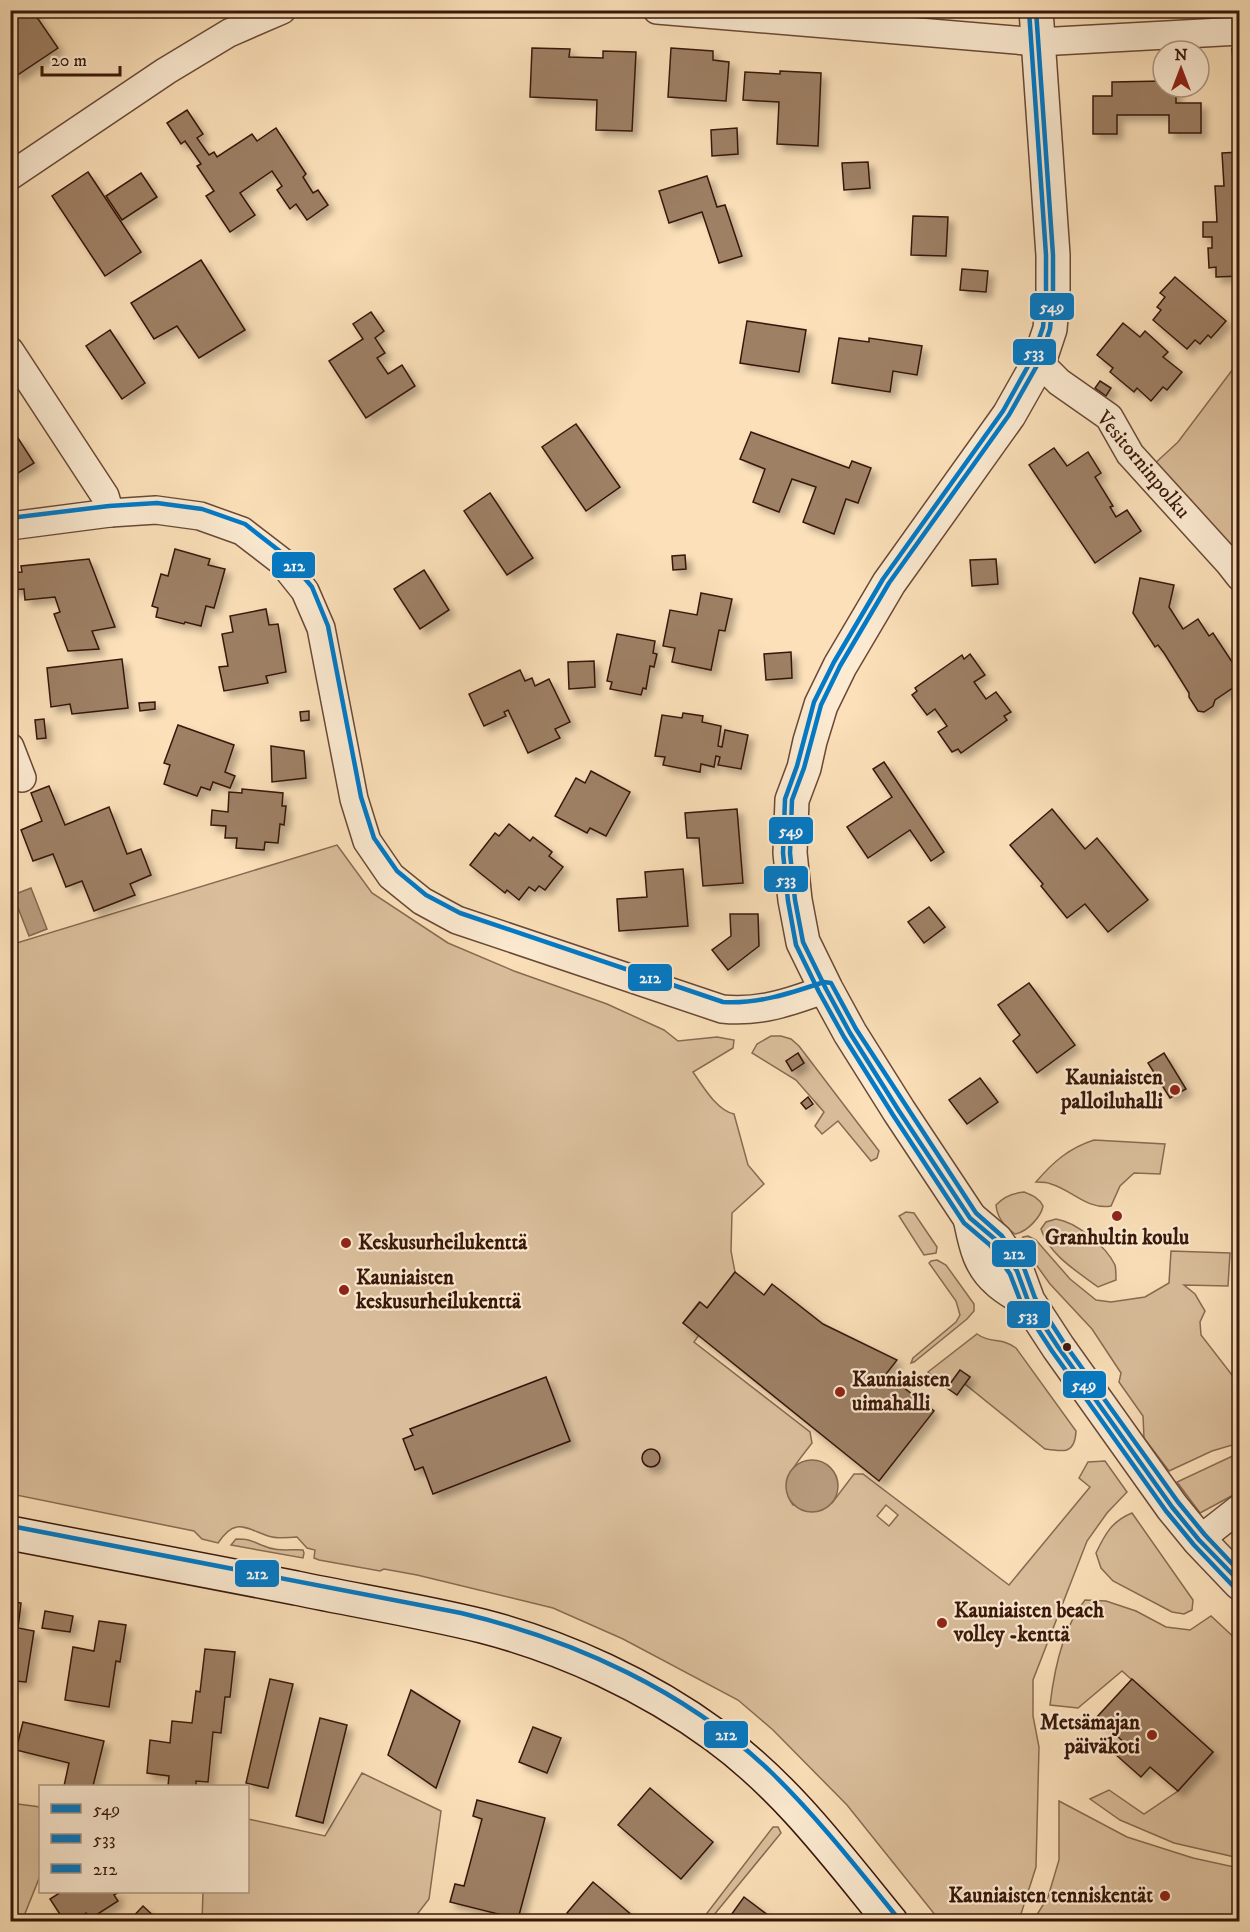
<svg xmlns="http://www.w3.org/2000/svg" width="1250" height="1932" viewBox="0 0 1250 1932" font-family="'IM FELL DW Pica',serif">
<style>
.green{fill:#dabe9b;stroke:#8a6a52;stroke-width:1.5;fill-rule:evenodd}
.water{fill:#b99c7e;stroke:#866750;stroke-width:1.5}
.building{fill:#9e8065;stroke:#39170a;stroke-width:1.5;filter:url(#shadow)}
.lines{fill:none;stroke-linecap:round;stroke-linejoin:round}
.minor-casing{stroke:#6a4936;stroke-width:30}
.tertiary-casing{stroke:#6a4936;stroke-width:36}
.secondary-casing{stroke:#39170a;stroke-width:36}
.minor{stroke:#fcebd2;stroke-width:27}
.tertiary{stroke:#fcebd2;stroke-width:33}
.secondary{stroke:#fcebd2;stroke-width:33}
.bus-1-casing{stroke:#fcebd2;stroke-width:9}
.bus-2-casing{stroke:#fcebd2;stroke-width:9}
.bus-3-casing{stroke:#fcebd2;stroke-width:9}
.bus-1{stroke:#007ac9;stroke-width:4.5}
.bus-2{stroke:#007ac9;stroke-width:4.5}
.bus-3{stroke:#007ac9;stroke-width:4.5}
.poi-dot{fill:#8f2418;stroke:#fcebd2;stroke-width:2}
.bus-dot{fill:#39170a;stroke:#fcebd2;stroke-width:2}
.labels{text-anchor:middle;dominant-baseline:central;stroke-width:4.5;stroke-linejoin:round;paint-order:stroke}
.street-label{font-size:21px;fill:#39170a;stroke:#fcebd2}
.poi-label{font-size:21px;font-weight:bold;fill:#39170a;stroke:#fcebd2;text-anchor:start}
.line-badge{stroke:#fcebd2;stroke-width:2}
.badge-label{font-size:16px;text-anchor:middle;font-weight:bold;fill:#fff}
</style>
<defs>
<filter id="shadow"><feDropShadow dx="5.5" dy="5.5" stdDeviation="3" flood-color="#0004"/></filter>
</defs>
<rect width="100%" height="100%" fill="#fbe0b9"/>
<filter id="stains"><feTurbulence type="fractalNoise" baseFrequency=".00333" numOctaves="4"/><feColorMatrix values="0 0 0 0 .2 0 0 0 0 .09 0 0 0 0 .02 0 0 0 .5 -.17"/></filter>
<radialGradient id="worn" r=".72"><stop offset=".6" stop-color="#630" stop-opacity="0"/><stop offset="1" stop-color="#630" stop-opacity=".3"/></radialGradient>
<!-- green -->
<g class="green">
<polygon points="1239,361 1239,567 1152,466 1178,442"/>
<path d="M337,845l35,48 76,50 66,28 93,33 57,26 14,11 39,-4 17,3 -1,8 -40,24c9,13 24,39 41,42l14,51 16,19 -32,29 -1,38 4,21 -28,36 -8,-6 -16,21 16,12 -5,7 116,90 2,11c-14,19 -36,39 -19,62l39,-2 22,-29h9l146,111 81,-98 -11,-9 9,-16 17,-1 22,31 -20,21 -20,28 -54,139v36l6,31 -3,120 -15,47 -5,7h-76l-93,-116 -74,-75 -35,-30 -115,-61 -70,-31 -136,-33 -33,-6 -4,2 -61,-11 -5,-2 1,-8 -8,-2 -10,-11c-10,1 -20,2 -29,-1 -23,-8 -33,-19 -50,7l-16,-4 -8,-8 -183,-37 -1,-549zM886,1505l12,10 -9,11 -12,-10z"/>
<polygon points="771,1036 781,1036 791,1039 799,1046 879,1151 877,1158 871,1161 838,1121 822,1134 815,1126 824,1112 796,1080 752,1053 757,1044"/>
<path d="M1094,1140l71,4 -5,30 -26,-1 -14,13 -9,20c-24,4 -39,-16 -60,-22 -4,-2 -10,-2 -15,-2 17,-20 33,-34 58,-42z"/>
<path d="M1024,1192c8,3 15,6 19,14 -2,11 -16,26 -28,28 -10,-7 -18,-17 -19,-29 7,-8 18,-12 28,-13z"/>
<polygon points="906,1212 914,1213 937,1247 936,1253 924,1255 899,1216"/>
<path d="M1056,1219c20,3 50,27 59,46 1,4 1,10 1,15l-18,7c-20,-15 -49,-32 -57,-58l5,-7z"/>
<polygon points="1028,1236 1036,1240 1070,1279 1096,1300 1111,1302 1145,1297 1169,1283 1171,1251 1230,1253 1228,1286 1184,1285 1195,1294 1205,1311 1200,1322 1201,1335 1239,1384 1239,1443 1212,1451 1169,1471 1144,1438 1143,1416 1119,1382 1121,1373 1092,1329 1050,1284 1022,1245 1021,1241 1023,1237"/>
<polygon points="937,1260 946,1265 974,1304 974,1311 967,1319 914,1362 911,1363 913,1358 956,1322 960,1315 956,1301 929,1263 931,1261"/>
<path d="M977,1334c16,11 22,2 39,14l60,83c-1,23 -12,21 -31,18l-80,-65 5,-7 -10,-7 -13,18 -19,-16z"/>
<polygon points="1239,1453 1239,1492 1200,1513 1177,1482"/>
<path d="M1132,1513l61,87 -1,10 -8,4 -12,-2 -59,-31 -12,-13 -5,-15c9,-19 16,-32 36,-40z"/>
<path d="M236,1539c15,0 15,2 28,7 12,6 26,3 39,4l1,3 -1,5 -72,-13z"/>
<path d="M1085,1600l21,1 30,10 30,16 24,3 21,-14 28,26v216l-65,-15 -54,-23 -30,-21 19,-9 35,24 34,-23 35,-39 -91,-81 -44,37 -28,-3c4,-34 13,-78 35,-105z"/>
<polygon points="362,1773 441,1811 429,1899 412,1921 202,1921 203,1892 248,1892 248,1819 325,1836"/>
<polygon points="1059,1801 1127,1837 1193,1858 1239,1868 1239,1921 1033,1921 1048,1897 1059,1860"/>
<polygon points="10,1803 40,1807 40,1876 22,1921 13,1921 11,1918"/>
<polygon points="773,1827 778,1827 781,1833 709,1921 701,1921"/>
</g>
<!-- water -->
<g class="water">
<polygon points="31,888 47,929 29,936 13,895"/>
<circle cx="812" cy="1486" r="26"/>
</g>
<!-- building -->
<g class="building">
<polygon points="22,10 32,10 58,48 16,76 10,69 10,19"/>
<polygon points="532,48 570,49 569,57 603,58 603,51 636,52 632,131 596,130 597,100 530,97"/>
<polygon points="671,48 713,51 713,60 729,62 726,101 668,97"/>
<polygon points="1232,49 1240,49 1240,60 1233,60"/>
<polygon points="780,71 821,73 818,146 777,144 779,102 743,100 745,72 780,74"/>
<polygon points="1163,81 1163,87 1176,87 1176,103 1201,103 1201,133 1169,133 1169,115 1117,115 1117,134 1093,134 1093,96 1112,96 1112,82"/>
<polygon points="187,110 203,134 197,138 209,155 214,152 217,157 252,134 257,141 276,128 306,174 303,177 313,193 318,190 328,205 307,220 296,204 290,209 277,190 282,186 272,171 240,193 255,215 230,232 206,196 214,191 197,166 201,164 185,141 181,144 167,123"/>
<polygon points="737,128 738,154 712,156 711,130"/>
<polygon points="1240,152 1240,276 1216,277 1216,267 1209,268 1208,248 1212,248 1212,237 1203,237 1203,222 1217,222 1215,186 1224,186 1222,153"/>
<polygon points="868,162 870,188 844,190 842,163"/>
<polygon points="88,172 141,252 105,276 52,196"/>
<polygon points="141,173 157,197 122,220 106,196"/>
<polygon points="707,176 717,207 725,205 742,256 719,263 702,212 669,223 659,191"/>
<polygon points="913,216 948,217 946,256 911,255"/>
<polygon points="201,260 245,330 199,358 177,326 154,339 131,303"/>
<polygon points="962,269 988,271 986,292 960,290"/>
<polygon points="1175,277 1226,321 1211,338 1208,335 1200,344 1195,340 1187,349 1153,320 1161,310 1157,307 1165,297 1160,293"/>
<polygon points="371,312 384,331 375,338 385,353 377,358 388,374 402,365 415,386 366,418 329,361 363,339 353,324"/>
<polygon points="747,321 806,330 799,372 740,363"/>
<polygon points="1123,323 1140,337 1145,331 1168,352 1163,357 1182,372 1167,390 1163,387 1151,401 1137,388 1134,392 1110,372 1113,368 1097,355"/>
<polygon points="110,330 145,383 122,399 86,346"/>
<polygon points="839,338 869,342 869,338 922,346 917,375 893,371 890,392 832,383"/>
<polygon points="1100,381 1111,388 1106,396 1095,388"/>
<polygon points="576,424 620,487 586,511 542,447"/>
<polygon points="751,432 849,468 852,461 871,468 858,503 846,499 834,534 803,522 816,487 792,479 779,512 753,502 765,469 740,459"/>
<polygon points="10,436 14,441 18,438 34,463 10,478"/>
<polygon points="1054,448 1067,466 1088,452 1101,473 1095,477 1113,506 1110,507 1116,517 1127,510 1141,531 1095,563 1029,465"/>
<polygon points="490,493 533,558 507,575 464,511"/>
<polygon points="175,549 210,559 208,565 225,569 214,608 206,606 201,626 185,622 184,624 156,617 158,608 152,606 161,574 168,576"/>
<polygon points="685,555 686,569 673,570 672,556"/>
<polygon points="89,559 115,627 92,631 99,649 68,651 54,614 60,612 55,597 25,600 24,589 10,590 10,573 22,572 21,566"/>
<polygon points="996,559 998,584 972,586 970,560"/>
<polygon points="424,570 449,610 420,629 394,589"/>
<polygon points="1140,578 1174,585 1169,607 1183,629 1198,619 1209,636 1213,633 1240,674 1240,683 1215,700 1213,706 1204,712 1198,711 1189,697 1189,693 1164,653 1158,645 1155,647 1133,613"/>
<polygon points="701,593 732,599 725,631 719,630 711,670 672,662 675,648 663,646 670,610 697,615"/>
<polygon points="266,609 269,625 278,624 286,672 266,676 268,683 224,691 219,667 228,666 222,634 233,632 230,616"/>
<polygon points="617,634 655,641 653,653 657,654 654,667 650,666 646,689 643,688 641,695 610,689 612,682 607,681"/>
<polygon points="791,652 792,678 766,680 764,654"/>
<polygon points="970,654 985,675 974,682 986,699 996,692 1011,712 1004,716 1007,720 961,753 958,749 952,752 938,732 947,726 935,709 927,715 912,695 917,691 915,688 962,655 964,659"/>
<polygon points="122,659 128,708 72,714 70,704 51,707 47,668"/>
<polygon points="594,661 595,687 569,689 568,662"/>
<polygon points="520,670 525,681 532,678 535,686 549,679 570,722 555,729 560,738 528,753 508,710 504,712 506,716 484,726 469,694"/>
<polygon points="155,702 155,709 140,711 139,703"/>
<polygon points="309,711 309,720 301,721 300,712"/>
<polygon points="683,713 703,716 702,722 721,726 718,746 722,747 725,730 748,735 741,769 718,765 720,757 716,756 714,767 701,764 700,772 663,765 665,757 655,756 662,715 682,718"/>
<polygon points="44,719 46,738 37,739 35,720"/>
<polygon points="178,725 234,745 225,772 235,776 230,788 213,782 210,790 201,787 197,796 164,784 170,765 164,763"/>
<polygon points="271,746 304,751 306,778 272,782"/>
<polygon points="884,762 944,852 931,861 910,830 868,858 847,827 892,797 873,769"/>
<polygon points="591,771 630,792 606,836 590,828 587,833 555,816 576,778 585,783"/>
<polygon points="49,786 65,825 109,807 127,854 141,849 151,875 130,884 135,895 94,911 82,881 66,887 53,854 33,861 21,830 42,821 31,793"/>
<polygon points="242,789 283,793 282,806 286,806 284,825 280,824 278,843 265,842 264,850 236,848 237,838 225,838 226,826 211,825 212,810 228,812 229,792 242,793"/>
<polygon points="737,809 743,883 703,886 699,838 687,838 685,813"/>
<polygon points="1052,809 1085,849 1097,838 1148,900 1108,932 1085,904 1067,918 1041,886 1043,884 1010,845"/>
<polygon points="509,824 530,841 533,837 552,852 549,856 563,867 545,890 539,886 535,891 529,887 519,900 507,890 505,893 470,865 495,833 499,836"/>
<polygon points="683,869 688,926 619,931 617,899 647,897 645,872"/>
<polygon points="929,907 945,927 924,943 908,922"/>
<polygon points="730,914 758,914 759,946 728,970 712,950 731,936"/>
<polygon points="1029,983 1075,1045 1037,1073 1013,1041 1020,1035 998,1005"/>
<polygon points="798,1053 804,1063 792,1071 786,1061"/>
<polygon points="1164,1053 1186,1089 1170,1098 1148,1063"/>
<polygon points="980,1078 998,1102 967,1124 949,1100"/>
<polygon points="808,1097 813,1104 806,1109 801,1103"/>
<polygon points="735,1272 764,1295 772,1284 823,1324 897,1360 886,1374 934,1411 879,1481 683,1323 700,1302 707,1308"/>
<polygon points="960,1370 970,1377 957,1395 947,1388"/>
<polygon points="546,1377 570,1441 433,1494 423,1467 415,1470 403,1439 413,1435 410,1429"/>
<circle cx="651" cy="1458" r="9"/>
<polygon points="10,1601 21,1603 18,1628 34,1631 26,1682 15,1681 14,1686 10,1686"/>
<polygon points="45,1611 73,1616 70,1632 42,1628"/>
<polygon points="99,1621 126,1625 120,1662 116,1661 109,1707 65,1700 73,1647 94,1651"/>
<polygon points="205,1649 235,1652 230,1697 225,1697 221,1733 213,1732 208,1782 196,1781 196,1786 168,1786 169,1776 147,1773 150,1740 170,1743 172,1721 192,1723 196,1691 200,1692"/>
<polygon points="270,1679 293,1684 268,1788 246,1783"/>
<polygon points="1132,1679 1213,1752 1178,1791 1150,1767 1141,1777 1115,1754 1125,1743 1096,1718"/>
<polygon points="411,1690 460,1721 436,1788 388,1755"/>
<polygon points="320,1718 347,1725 323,1823 296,1816"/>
<polygon points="23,1722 104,1741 93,1786 64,1786 69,1763 16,1750"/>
<polygon points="533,1727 561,1738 547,1773 519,1762"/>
<polygon points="650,1788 713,1842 681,1879 618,1825"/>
<polygon points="477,1800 545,1818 518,1919 450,1902 455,1884 464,1886 482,1819 473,1816"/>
<polygon points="593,1882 640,1922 577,1922 567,1913"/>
<polygon points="61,1892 119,1892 114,1895 118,1901 90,1919 86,1913 74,1922 65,1922 50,1899"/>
<polygon points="744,1897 777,1922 726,1922"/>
<polygon points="143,1906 160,1922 128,1922"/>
</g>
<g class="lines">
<defs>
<g id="minor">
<polyline points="657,10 1038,42 1240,31"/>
<polyline points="10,176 166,71 229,33 282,10"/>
<polyline points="10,351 105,496 110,513"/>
<polyline points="1039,362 1059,382 1109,417 1130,454 1229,563 1240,577"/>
<path d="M10,526l100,-13 46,-3 44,6 42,15 39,30 24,30 16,37 33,171 13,42 24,35 31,25 35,19 265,89c38,4 68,-7 104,-20"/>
<polyline points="10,747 22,778"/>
<polyline points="1199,1540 1240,1508"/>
</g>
<g id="tertiary">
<polyline points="1036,10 1053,255 1053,293 1050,329 1039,362 1009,415 889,583 840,666 821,705 810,741 804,768 792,800 790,853 795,900 803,942 826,989 850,1033 899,1111 970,1218 996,1240 1017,1271 1028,1301 1058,1347 1172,1507 1199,1540 1240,1583"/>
<path d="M970,1218c5,23 8,46 28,63 6,6 15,11 23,16"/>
</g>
<path id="secondary" d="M10,1533c96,19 191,37 286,55 62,13 125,23 186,38 82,21 166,60 234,110 70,51 121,120 175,186"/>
</defs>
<!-- minor casing -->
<use href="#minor" class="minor-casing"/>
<!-- tertiary casing -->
<use href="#tertiary" class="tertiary-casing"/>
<!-- secondary casing -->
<use href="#secondary" class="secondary-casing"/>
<!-- minor -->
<use href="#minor" class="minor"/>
<!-- tertiary -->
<use href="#tertiary" class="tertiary"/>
<!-- secondary -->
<use href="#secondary" class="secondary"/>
<defs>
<polyline id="bus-1" points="1036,10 1053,255 1053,293 1050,329 1039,362 1009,415 889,583 840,666 821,705 804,768 792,800 790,853 795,900 803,942 826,989 850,1033 899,1111 970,1218 996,1240 1017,1271 1028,1301 1058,1347 1172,1507 1199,1540 1240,1582"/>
<polyline id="bus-2" points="1029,11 1046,255 1046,293 1043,327 1032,359 1003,411 883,579 834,662 814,702 797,766 785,799 783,853 788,901 796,945 819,992 844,1037 893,1115 964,1223 990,1245 1010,1274 1022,1305 1052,1351 1166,1511 1194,1545 1235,1588"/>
<g id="bus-3">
<path d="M10,518l99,-12 48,-3 45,6 43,15 41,32 26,31 16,39 33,171 13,41 23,33 29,24 34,18 263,89c36,2 68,-9 101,-20l7,1 25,46 120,184 26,23 22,32 11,30 29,45 114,159 27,33 35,37"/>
<path d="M11,1526l450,87c113,27 226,78 311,160 46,45 85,95 125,144"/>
</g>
</defs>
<!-- bus-1 casing -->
<use href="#bus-1" class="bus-1-casing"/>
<!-- bus-2 casing -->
<use href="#bus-2" class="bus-2-casing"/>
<!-- bus-3 casing -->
<use href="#bus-3" class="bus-3-casing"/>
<!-- bus-1 -->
<use href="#bus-1" class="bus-1"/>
<!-- bus-2 -->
<use href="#bus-2" class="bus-2"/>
<!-- bus-3 -->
<use href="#bus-3" class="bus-3"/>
</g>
<!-- markers -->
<g class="poi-dot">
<circle cx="1175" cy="1090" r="6"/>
<circle cx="1117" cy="1216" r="6"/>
<circle cx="346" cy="1243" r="6"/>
<circle cx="344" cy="1290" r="6"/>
<circle cx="840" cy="1392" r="6"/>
<circle cx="942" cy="1623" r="6"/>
<circle cx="1152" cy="1735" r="6"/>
<circle cx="1165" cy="1896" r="6"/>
</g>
<circle class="bus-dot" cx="1067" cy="1347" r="5"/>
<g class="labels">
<!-- street labels -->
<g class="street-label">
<text transform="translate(1143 465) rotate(50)">Vesitorninpolku</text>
</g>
<!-- poi labels -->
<g class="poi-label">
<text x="1163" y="1078" text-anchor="end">Kauniaisten<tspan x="1163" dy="24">palloiluhalli</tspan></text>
<text x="1117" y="1238" text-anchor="middle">Granhultin koulu</text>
<text x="358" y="1243">Keskusurheilukenttä</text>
<text x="356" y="1278">Kauniaisten<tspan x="356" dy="24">keskusurheilukenttä</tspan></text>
<text x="852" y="1380">Kauniaisten<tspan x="852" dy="24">uimahalli</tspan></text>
<text x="954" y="1611">Kauniaisten beach<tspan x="954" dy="24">volley -kenttä</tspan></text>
<text x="1140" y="1723" text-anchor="end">Metsämajan<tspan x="1140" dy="24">päiväkoti</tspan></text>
<text x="1153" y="1896" text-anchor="end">Kauniaisten tenniskentät</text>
</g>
</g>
<g class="line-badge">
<rect x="1029" y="292" width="46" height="29" rx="6" fill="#007ac9"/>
<rect x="1012" y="338" width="45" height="28" rx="6" fill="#007ac9"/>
<rect x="271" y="551" width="45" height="28" rx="6" fill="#007ac9"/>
<rect x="768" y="816" width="46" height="29" rx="6" fill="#007ac9"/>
<rect x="763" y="865" width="46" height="28" rx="6" fill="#007ac9"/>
<rect x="627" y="963" width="46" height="29" rx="6" fill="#007ac9"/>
<rect x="991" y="1239" width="46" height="29" rx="6" fill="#007ac9"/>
<rect x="1006" y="1300" width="45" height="29" rx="6" fill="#007ac9"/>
<rect x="1062" y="1370" width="45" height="29" rx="6" fill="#007ac9"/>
<rect x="234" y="1559" width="46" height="29" rx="6" fill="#007ac9"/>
<rect x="703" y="1720" width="46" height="29" rx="6" fill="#007ac9"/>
</g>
<g class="badge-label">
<text x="1052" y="312">549</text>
<text x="1034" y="358">533</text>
<text x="294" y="571">212</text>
<text x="791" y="836">549</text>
<text x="786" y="885">533</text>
<text x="650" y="983">212</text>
<text x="1014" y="1259">212</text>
<text x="1028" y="1321">533</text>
<text x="1084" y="1390">549</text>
<text x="257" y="1579">212</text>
<text x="726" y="1740">212</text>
</g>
<!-- margin -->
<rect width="1250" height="1932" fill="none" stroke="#fbe0b9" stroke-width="36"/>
<rect x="12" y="12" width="1226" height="1908" fill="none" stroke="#39170a" stroke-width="3"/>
<rect x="18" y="18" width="1214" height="1896" fill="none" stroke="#39170a" stroke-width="1.5"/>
<!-- legend -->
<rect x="39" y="1785" width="210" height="108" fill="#fcebd2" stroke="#ae9682" stroke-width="1.5"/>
<rect x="51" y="1804" width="30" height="9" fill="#007ac9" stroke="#ae9682" stroke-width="1.5"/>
<text x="93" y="1815" font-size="18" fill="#39170a">549</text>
<rect x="51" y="1834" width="30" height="9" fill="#007ac9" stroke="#ae9682" stroke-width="1.5"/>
<text x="93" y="1845" font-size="18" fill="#39170a">533</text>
<rect x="51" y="1864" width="30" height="9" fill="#007ac9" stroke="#ae9682" stroke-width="1.5"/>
<text x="93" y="1875" font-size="18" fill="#39170a">212</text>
<!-- north arrow -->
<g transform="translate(1181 69)"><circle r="28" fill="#fcebd2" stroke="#ae9682" stroke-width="1.5"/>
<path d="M0-4.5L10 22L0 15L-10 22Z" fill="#8f2418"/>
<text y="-9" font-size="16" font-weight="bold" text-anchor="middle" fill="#39170a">N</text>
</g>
<!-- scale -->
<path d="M42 66v9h78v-9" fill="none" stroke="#39170a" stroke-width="3"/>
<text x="51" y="66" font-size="18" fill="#39170a" stroke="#fcebd2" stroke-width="4.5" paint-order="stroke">20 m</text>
<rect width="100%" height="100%" filter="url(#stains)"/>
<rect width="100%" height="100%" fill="url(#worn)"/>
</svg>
